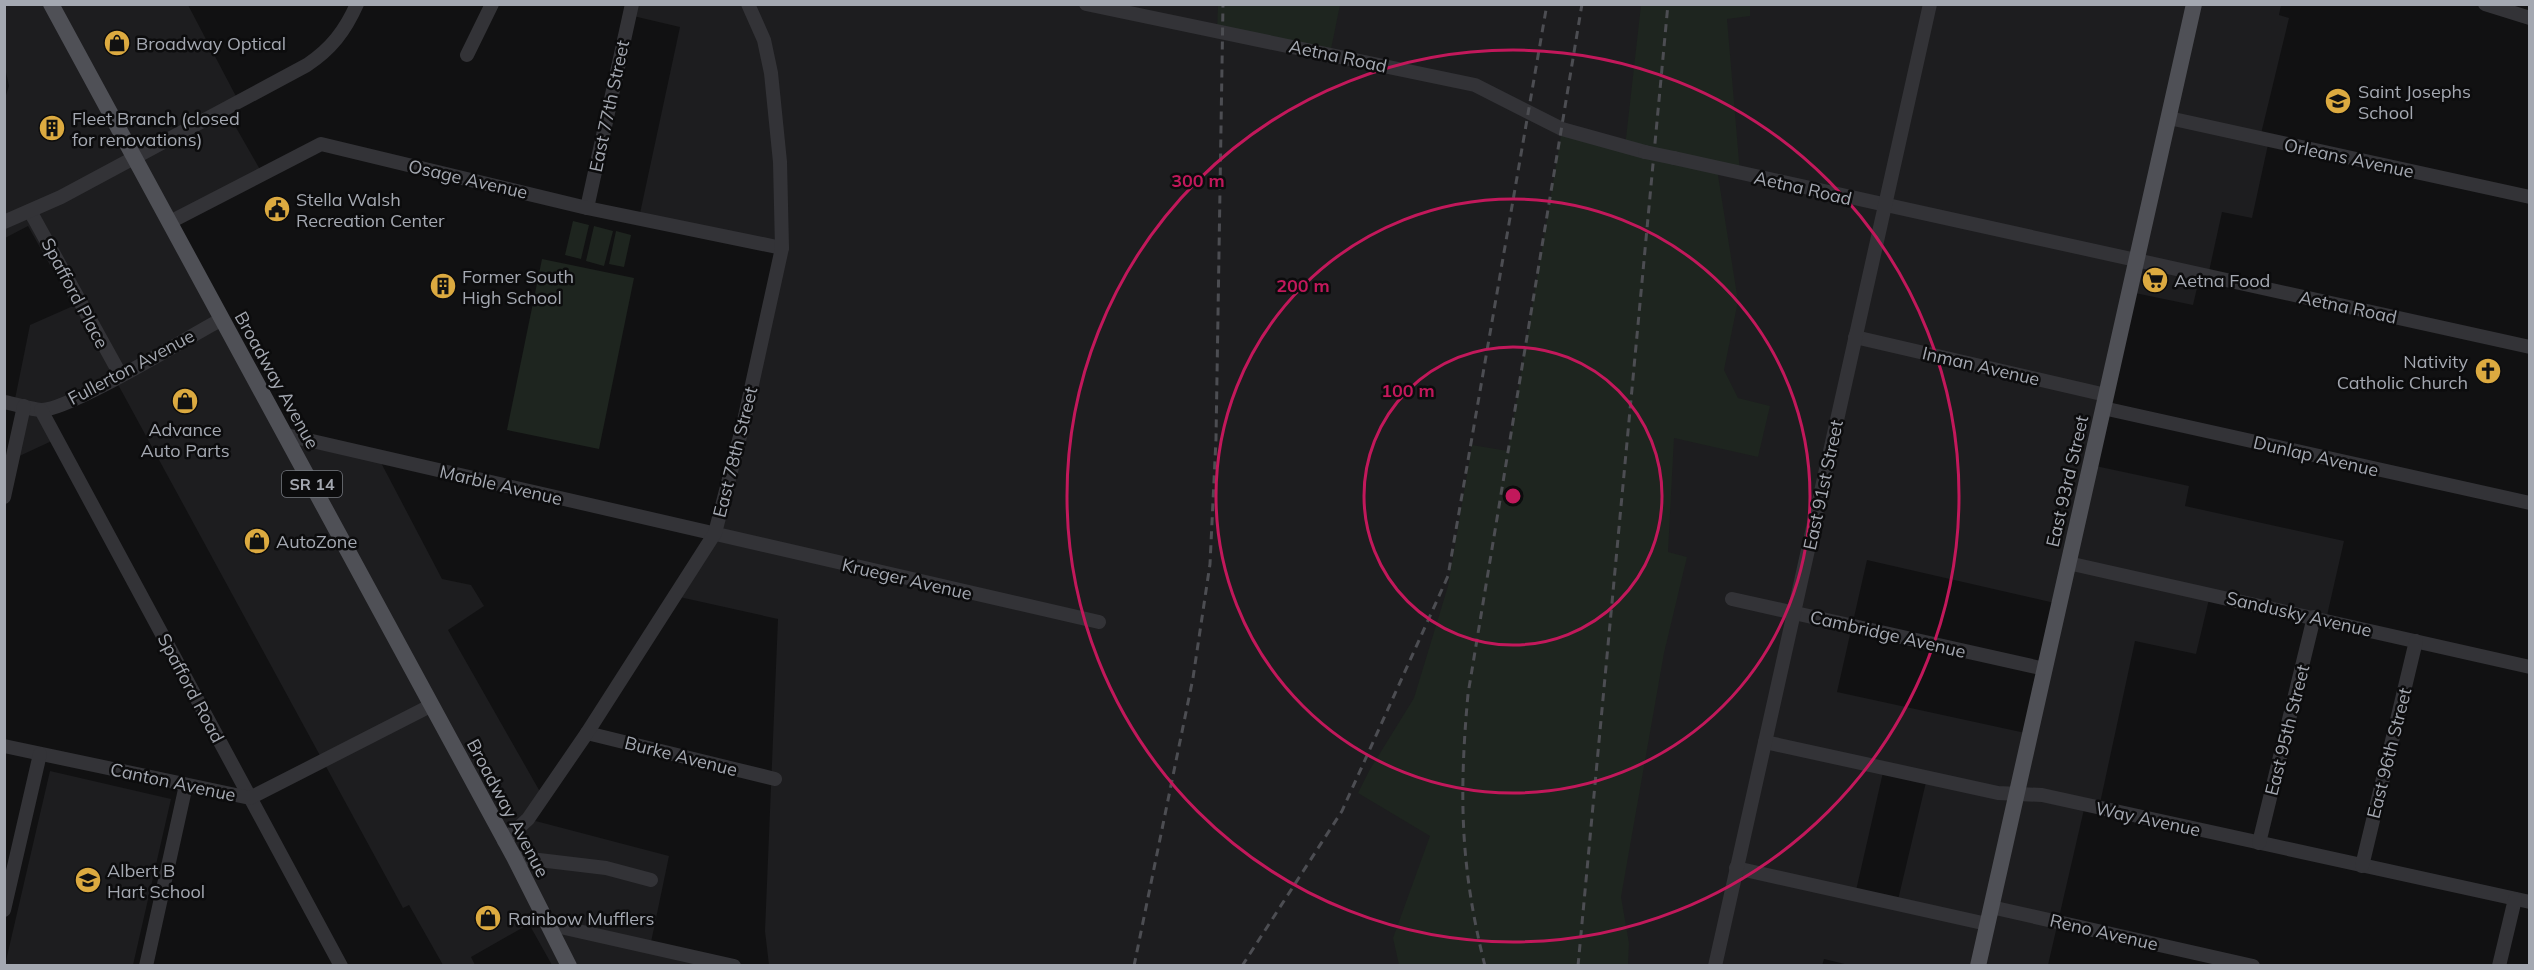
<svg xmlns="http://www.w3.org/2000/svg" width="2534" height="970" viewBox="0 0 2534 970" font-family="Mulish,sans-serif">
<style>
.built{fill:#1d1d1f;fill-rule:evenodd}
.green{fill:#1e251f}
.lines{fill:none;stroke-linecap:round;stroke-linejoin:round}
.minor{stroke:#333337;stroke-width:14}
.major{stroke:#4f5056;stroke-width:16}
.rail{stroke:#4c4d52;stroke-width:3;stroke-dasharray:8 6;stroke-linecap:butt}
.minor-bridge{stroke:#333337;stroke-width:14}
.ring{fill:none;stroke:#c2185b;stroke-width:3}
.labels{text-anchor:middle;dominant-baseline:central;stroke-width:5;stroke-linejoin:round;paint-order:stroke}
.shield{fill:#0c0c0d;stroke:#767980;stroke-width:1.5}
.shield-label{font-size:16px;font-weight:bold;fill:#a4a8b1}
.poi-label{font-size:18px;fill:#a4a8b1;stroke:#0c0c0d;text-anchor:start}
.street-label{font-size:18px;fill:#a4a8b1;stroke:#0c0c0d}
.centre{fill:#c2185b;stroke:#0c0c0d;stroke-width:3}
.ring-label{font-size:18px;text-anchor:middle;font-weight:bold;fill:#c2185b;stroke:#0c0c0d;stroke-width:5;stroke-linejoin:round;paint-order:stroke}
</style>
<rect width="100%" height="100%" fill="#111112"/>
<!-- built -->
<g class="built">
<path d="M632,4l1649,1 -2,10 10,3 -29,120 9,2 -17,78 -30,-6 -14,64 -8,-1 -7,30 -63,-13 -39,173 98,21 -4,20 159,35 -18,79 -116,-25 -14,59 -61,-13 -36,167 -14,-3 -37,160 -195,1 -29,-7 -2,7 -1053,-1 -4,-34 13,-312 -103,-23 40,-63 67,-285 -143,-30 41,-191 -51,-12zM1867,560l192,44 -29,130 -193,-42zM1884,768l43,10 -30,126 -42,-9z"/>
<polygon points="5,5 188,5 239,102 226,110 262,173 171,222 286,435 378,457 442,579 471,585 484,606 448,630 543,797 528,819 669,856 650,947 734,965 552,965 529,924 471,957 475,965 443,965 409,905 403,908 115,379 41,410 56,439 13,459 24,406 14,404 30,325 73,306 28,226 5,238 4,101 9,86 5,68"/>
<polygon points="50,771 171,799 133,965 5,965"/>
</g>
<!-- green -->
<g class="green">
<polygon points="1218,5 1340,5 1330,54 1217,31"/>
<polygon points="1641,5 1750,5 1750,16 1727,19 1740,173 1717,169 1738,301 1724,370 1738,398 1770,406 1758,457 1674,438 1668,552 1687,557 1664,653 1621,897 1629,943 1628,965 1399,965 1393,938 1430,836 1358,793 1369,771 1414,698 1448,586 1472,445 1508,451 1562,129 1625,147"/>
<polygon points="573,221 589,225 581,259 565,255"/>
<polygon points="594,226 613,231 604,266 586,261"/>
<polygon points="616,231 631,235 624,267 609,264"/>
<polygon points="542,259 634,278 599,449 507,430"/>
</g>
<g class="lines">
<!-- minor -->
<g class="minor">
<polyline points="1086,4 1475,85 1562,129 1645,152"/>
<polyline points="2485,4 2530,18"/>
<polyline points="467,55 492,4"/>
<polyline points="2169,118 2530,197"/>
<polyline points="1674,158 2530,347"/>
<polyline points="587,208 632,4"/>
<polyline points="30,211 120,374"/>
<path d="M4,222l57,-25 246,-132c24,-16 38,-34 50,-61"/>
<polyline points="170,222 321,144 587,208 782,248"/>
<polyline points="1855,337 2106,395"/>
<path d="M4,402c12,2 25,7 37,8 27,1 149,-74 181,-91"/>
<polyline points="2103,408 2530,503"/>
<polyline points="41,410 341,966"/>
<polyline points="286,435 1099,622"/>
<polyline points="4,497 24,406"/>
<polyline points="2068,563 2530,667"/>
<polyline points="1732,599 2045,669"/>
<polyline points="587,733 775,779"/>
<polyline points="1765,742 1998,793 2042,795 2530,902"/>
<polyline points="4,746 250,798 430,706"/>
<polyline points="504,841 528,819 587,733 715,533 744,421 782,248 780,162 771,73 764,40 748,4"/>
<polyline points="2259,843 2314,617"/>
<polyline points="514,857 606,868 651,880"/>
<polyline points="2362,866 2416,641"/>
<polyline points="1736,868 1987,924"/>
<polyline points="1991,907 2253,966"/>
<polyline points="4,910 40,754"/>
<polyline points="547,924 734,966"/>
<polyline points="146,966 186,785"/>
<polyline points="1715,966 1930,4"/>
<polyline points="2499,966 2515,899"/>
</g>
<!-- major -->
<g class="major">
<polyline points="51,4 514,857 569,966"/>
<polyline points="1978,966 2194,4"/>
</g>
<!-- rail -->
<g class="rail">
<polyline points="1134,966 1193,678 1210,564 1216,439 1223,4"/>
<polyline points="1242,966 1342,811 1448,576 1547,4"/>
<path d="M1485,966c-25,-99 -26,-172 -17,-272l114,-690"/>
<polyline points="1578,966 1668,4"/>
</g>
<!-- minor-bridge -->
<polyline class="minor-bridge" points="1645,152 1674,158"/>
</g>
<!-- distance rings -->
<g class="ring">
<circle cx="1513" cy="496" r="149"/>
<circle cx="1513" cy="496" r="297"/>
<circle cx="1513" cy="496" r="446"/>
</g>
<!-- icons -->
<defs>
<symbol id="shop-disc" viewBox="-11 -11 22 22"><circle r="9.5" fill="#dcaa40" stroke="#0c0c0d"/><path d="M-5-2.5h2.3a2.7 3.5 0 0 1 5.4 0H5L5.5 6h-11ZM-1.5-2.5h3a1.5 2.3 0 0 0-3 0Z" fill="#111"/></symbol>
<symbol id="school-disc" viewBox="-11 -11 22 22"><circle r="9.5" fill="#dcaa40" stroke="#0c0c0d"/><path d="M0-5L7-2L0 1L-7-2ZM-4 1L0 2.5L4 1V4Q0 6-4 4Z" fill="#111"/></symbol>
<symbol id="building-disc" viewBox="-11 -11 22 22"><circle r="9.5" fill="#dcaa40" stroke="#0c0c0d"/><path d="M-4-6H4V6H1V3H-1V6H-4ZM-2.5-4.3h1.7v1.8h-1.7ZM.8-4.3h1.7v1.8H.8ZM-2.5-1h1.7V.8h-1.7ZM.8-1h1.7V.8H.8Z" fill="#111"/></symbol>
<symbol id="civic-disc" viewBox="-11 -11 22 22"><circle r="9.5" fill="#dcaa40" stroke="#0c0c0d"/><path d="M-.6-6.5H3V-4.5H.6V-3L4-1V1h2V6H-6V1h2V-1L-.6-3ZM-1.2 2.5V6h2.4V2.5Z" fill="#111"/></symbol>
<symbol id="supermarket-disc" viewBox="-11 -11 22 22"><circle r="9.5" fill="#dcaa40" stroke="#0c0c0d"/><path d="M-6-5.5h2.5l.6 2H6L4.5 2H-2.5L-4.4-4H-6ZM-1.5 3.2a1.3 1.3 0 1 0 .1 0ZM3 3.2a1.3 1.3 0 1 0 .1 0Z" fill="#111"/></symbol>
<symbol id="church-disc" viewBox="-11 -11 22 22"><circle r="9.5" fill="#dcaa40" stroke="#0c0c0d"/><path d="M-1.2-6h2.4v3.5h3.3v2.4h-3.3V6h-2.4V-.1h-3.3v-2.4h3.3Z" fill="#111"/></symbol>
</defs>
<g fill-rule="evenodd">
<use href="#shop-disc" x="102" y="28" width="30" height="30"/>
<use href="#school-disc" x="2323" y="86" width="30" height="30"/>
<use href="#building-disc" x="37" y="113" width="30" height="30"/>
<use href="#civic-disc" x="262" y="194" width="30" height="30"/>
<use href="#supermarket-disc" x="2140" y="265" width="30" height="30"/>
<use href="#building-disc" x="428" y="271" width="30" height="30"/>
<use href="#church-disc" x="2473" y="356" width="30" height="30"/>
<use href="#shop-disc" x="170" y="386" width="30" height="30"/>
<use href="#shop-disc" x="242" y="526" width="30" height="30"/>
<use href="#school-disc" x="73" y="865" width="30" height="30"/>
<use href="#shop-disc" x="473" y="903" width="30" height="30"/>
</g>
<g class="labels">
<!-- shield labels -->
<rect class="shield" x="282" y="471" width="60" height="26" rx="4.5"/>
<g class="shield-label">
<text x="312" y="484">SR 14</text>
</g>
<!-- poi labels -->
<g class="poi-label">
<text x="136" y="43">Broadway Optical</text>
<text x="2358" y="91">Saint Josephs<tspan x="2358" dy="21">School</tspan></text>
<text x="72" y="118">Fleet Branch (closed<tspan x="72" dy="21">for renovations)</tspan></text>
<text x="296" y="199">Stella Walsh<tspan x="296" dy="21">Recreation Center</tspan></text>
<text x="462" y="276">Former South<tspan x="462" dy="21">High School</tspan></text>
<text x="2174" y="280">Aetna Food</text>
<text x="2468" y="361" text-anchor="end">Nativity<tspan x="2468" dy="21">Catholic Church</tspan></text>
<text x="185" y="429" text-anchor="middle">Advance<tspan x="185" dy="21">Auto Parts</tspan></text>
<text x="276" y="541">AutoZone</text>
<text x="107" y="870">Albert B<tspan x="107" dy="21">Hart School</tspan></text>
<text x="508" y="918">Rainbow Mufflers</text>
</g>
<!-- street labels -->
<g class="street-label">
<text transform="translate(1338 56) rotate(12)">Aetna Road</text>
<text transform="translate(609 106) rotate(-78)">East 77th Street</text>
<text transform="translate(2349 158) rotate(12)">Orleans Avenue</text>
<text transform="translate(468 179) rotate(13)">Osage Avenue</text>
<text transform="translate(1803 188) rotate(13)">Aetna Road</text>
<text transform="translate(75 293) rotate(62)">Spafford Place</text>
<text transform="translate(2348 307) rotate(12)">Aetna Road</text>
<text transform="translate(1981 366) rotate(13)">Inman Avenue</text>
<text transform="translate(131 367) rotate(-28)">Fullerton Avenue</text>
<text transform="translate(277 380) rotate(61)">Broadway Avenue</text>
<text transform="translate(735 452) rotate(-76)">East 78th Street</text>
<text transform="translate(2316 456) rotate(13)">Dunlap Avenue</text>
<text transform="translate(2067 481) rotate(-77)">East 93rd Street</text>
<text transform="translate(501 485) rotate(13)">Marble Avenue</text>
<text transform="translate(1823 485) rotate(-78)">East 91st Street</text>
<text transform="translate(907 579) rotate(13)">Krueger Avenue</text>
<text transform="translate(2299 614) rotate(13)">Sandusky Avenue</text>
<text transform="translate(1888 634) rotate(13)">Cambridge Avenue</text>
<text transform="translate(191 688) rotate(62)">Spafford Road</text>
<text transform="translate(2287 730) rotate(-76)">East 95th Street</text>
<text transform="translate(2389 753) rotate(-76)">East 96th Street</text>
<text transform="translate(681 756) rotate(14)">Burke Avenue</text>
<text transform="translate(173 782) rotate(12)">Canton Avenue</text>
<text transform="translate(508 808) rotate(62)">Broadway Avenue</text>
<text transform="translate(2148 819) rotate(12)">Way Avenue</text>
<text transform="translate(2104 932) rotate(13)">Reno Avenue</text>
</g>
</g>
<circle cx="1513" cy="496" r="9" class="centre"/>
<g class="ring-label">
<text x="1198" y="187">300 m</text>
<text x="1303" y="292">200 m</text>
<text x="1408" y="397">100 m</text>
</g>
<!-- border -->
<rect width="2534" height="970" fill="none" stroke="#a4a8b1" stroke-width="12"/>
</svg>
